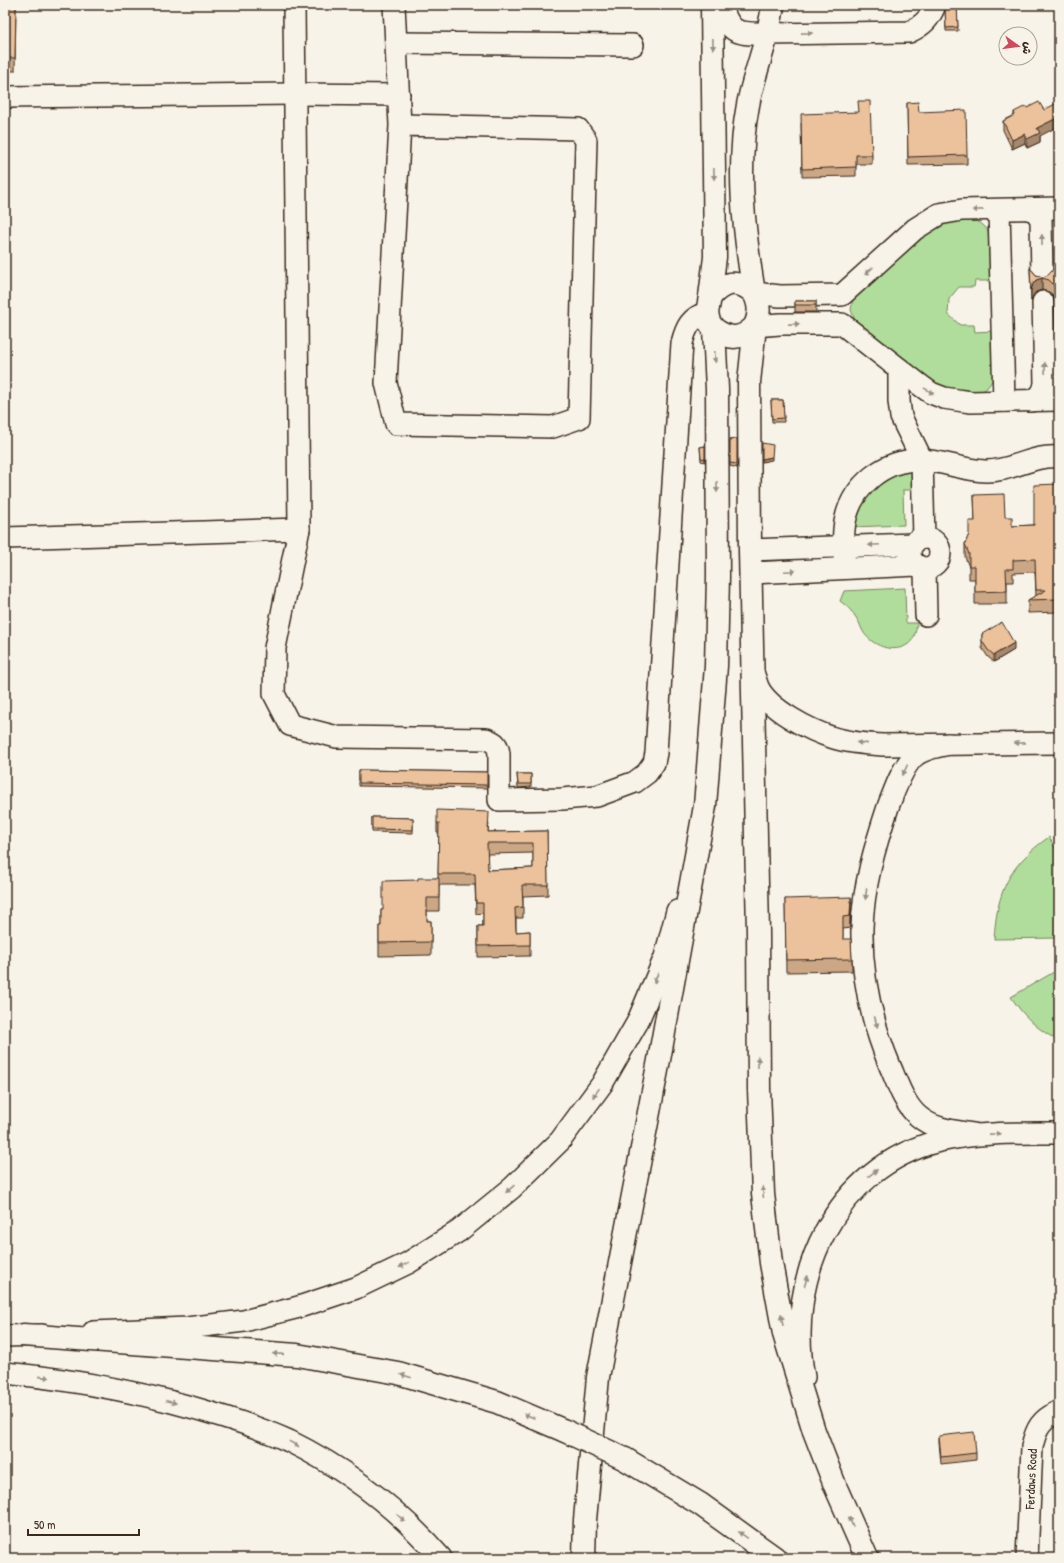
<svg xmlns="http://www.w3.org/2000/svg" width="1064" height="1563" viewBox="0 0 1064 1563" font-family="'Patrick Hand','Playpen Sans Arabic',sans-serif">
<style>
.green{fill:#b0dd9b;stroke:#76845c}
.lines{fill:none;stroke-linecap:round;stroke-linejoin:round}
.minor-casing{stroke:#3b2a1e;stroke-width:24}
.major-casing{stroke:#3b2a1e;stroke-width:25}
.minor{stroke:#f7f3e8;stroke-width:21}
.major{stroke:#f7f3e8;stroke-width:22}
.major-bridge-casing{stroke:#3b2a1e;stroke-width:25;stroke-linecap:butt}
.major-bridge{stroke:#f7f3e8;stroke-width:22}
.wall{fill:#cba786;stroke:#3b2a1e;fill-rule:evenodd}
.shaded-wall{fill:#a5886d;stroke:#3b2a1e}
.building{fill:#ecc29c;stroke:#3b2a1e;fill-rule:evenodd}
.oneway{fill:#998e83}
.labels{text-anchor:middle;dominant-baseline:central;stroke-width:3;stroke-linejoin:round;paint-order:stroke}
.street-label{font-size:13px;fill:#3b2a1e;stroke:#f7f3e8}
</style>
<rect width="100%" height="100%" fill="#f7f3e8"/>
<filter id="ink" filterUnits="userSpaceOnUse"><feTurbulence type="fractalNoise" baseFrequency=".025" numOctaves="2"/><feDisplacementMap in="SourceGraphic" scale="8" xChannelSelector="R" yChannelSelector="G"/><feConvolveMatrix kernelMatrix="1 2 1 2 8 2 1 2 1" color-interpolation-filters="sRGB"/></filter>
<g filter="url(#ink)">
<!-- green -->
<g class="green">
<path d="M968,220c5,1 11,1 15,5 12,9 8,41 9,56h-17l-1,6h-15l-10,12 -1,15 12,11h14l1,7 18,-1 1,40 -2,10 -5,7 -6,4h-21l-24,-8 -80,-61 -5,-13 2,-12 70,-62 25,-13z"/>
<polygon points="910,469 913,472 915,490 903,490 904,525 853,527 856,511 880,479"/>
<path d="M905,588l1,35h11c-1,9 -3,19 -12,23 -14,7 -33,-1 -41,-13 -3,-4 -4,-10 -7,-14 -4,-7 -10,-13 -17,-18l4,-10z"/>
<path d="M1049,837l10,18v83l-65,1c3,-48 15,-74 55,-102z"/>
<path d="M1059,969v72c-22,-12 -34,-23 -48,-44z"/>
</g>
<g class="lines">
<defs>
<g id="minor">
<path d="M294,5l5,524 -24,119 -1,46 16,31 47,12 149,2c9,3 12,6 13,15v46l63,-1 35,-3 38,-14 12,-9 7,-10 2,-10 26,-410c4,-16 9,-26 25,-30"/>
<polyline points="394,5 400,125 386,383 396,424 553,427 579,418 586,140 578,129 400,125"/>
<path d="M768,34l141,-2c13,-6 21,-13 26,-27"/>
<polyline points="396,43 633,45"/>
<polyline points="5,97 295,94 399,95"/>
<polyline points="1028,209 1035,211 1041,219 1042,277"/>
<polyline points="999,210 1004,401"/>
<polyline points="754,293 780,296 842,295 915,229 939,214 962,210 1059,208"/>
<polyline points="755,326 780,324 842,324 920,385 931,393 944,398 957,400 971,402 1059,400"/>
<polyline points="899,369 899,401 901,417 922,460 924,538"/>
<path d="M1031,401c9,-4 13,-9 14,-18l-2,-81"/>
<polyline points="5,538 299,529"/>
<circle cx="925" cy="553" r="15"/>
<polyline points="750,550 913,544"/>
<path d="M845,568c-1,-16 -3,-31 0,-46 7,-37 40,-63 76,-62 22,1 42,10 64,11 26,1 48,-17 74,-14"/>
<polyline points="925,568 926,615"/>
<polyline points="751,573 917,565"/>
<path d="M752,669c2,6 4,12 6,18 11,23 53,44 76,51 16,5 33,6 49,7l176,-2"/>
<path d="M948,744c-11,3 -23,4 -32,11 -13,9 -22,37 -28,52 -13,39 -25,80 -26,121 -1,47 10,95 28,138 7,16 14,38 28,50 16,14 37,15 56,18"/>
<polyline points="93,1332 187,1328 244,1321 299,1307 356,1288 408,1263 459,1231 512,1188 560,1141 602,1084 637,1023 665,957 677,911"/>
<polyline points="5,1336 42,1335"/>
<path d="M5,1373c73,7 146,21 216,43 23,7 46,15 68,25 57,28 110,69 152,117"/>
<path d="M804,1377c-19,-100 31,-210 135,-236 39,-9 79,-8 120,-8"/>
<path id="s1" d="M1027,1558l5,-111c4,-19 9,-27 27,-36"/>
</g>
<g id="major">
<path d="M721,5c9,31 17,28 47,29"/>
<path d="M773,5c-4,34 -19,67 -25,100 -12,62 -4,127 6,188 6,12 6,21 1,33l-6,56 1,168 8,382 1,157 4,105 8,69 13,71 30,97 22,57 31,70"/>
<path d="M710,297c13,-16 29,-18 44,-4"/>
<path d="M714,329c16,11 27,11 41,-3"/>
<polyline points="23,1335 297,1355 398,1373 497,1402 565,1431"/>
<polyline points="625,1459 700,1504 775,1558"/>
<polyline points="584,1558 585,1520 598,1377 659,1060 705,806 716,666 718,576 717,389 714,329 709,322 707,313 710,297 715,257 712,5"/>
</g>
</defs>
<!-- minor casing -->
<use href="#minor" class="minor-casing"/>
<!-- major casing -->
<use href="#major" class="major-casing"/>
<!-- minor -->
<use href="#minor" class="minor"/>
<!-- major -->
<use href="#major" class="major"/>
<defs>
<polyline id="major-bridge" points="565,1431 625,1459"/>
</defs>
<!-- major-bridge casing -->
<use href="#major-bridge" class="major-bridge-casing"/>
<!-- major-bridge -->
<use href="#major-bridge" class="major-bridge"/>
</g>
<!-- wall -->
<g class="wall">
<polygon points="5,5 16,5 15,71 5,71"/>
<polygon points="957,5 958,31 946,31 945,8"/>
<polygon points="907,103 919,112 967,155 967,164 908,165"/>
<polygon points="1014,112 1040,136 1040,142 1027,148 1025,143 1012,149 1003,130 1003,121 1014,116"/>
<polygon points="801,123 872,155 872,164 856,164 856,176 802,177"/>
<polygon points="1059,266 1059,300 1055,300 1053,295 1049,292 1042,290 1036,292 1033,296 1031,301 1030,268 1036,275 1043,277 1048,275"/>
<rect x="795" y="301" width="21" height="11"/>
<polygon points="771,400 783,400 784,422 772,422"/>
<polygon points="737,439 737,468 730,466 730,440"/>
<polygon points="705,446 705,462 701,461 700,447"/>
<polygon points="1059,484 1059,612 1028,613 1028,600 1036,596 1035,572 1013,573 1013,582 1007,582 1007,604 975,604 975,579 969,579 969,567 965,557 965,544 975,521 974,495 1005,517 1012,526 1034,525"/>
<polygon points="982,634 1014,650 994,662 988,657 982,648"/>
<polygon points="359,770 487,772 487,788 359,786"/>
<polygon points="517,774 531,774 531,787 518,788"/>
<polygon points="372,817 413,818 413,833 372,832"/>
<path d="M437,823h52l-1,9 59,-1 1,64 -25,1v22h-7v14l14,-1v25l-52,1v-31h5v-13l-7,1 -1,-29h-36v26h-12v10h4v34l-52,1v-30h2v-16h2l35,-30 20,-2 1,-45h-2zM533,853v15l-45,2 -1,-16z"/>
<polygon points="785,899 851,909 850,928 843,929 843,939 852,959 852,971 786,972"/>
<polygon points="939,1436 976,1453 976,1460 941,1464 939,1442"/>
</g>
<!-- shaded-wall -->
<g class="shaded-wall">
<polygon points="1059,117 1059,126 1040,136 1040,142 1027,148 1027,139 1037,128"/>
<polygon points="1025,134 1025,143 1012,149 1012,140"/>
<polygon points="1042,278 1042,290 1036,292 1033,296 1031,301 1031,290 1033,284 1036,280"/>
<polygon points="772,457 772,460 762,462 762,459"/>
<polygon points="1014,643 1014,650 994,662 994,655"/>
<polygon points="851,897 851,909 850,928 850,916"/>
</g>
<!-- building -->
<g class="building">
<polygon points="5,5 16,5 15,58 5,58"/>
<polygon points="946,5 957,5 958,27 946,28 945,8"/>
<polygon points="858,101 870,101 872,155 856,155 856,167 802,169 801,114 859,112"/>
<polygon points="918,102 919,112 966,110 967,155 908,157 907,103"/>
<polygon points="1039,102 1044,110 1059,102 1059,117 1037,128 1040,133 1027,139 1025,134 1012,140 1003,121 1015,115 1014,112 1026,106 1027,108"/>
<polygon points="1054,266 1059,266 1059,288 1055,288 1053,284 1049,280 1042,278 1036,280 1033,284 1031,290 1030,268 1036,275 1043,277 1048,275 1052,271"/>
<rect x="795" y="301" width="21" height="4"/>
<polygon points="771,400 783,400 784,418 772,419"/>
<polygon points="735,439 737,439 737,464 730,463 730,440"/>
<polygon points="762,443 773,445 772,457 762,459"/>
<polygon points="705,446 705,459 701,458 700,447"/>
<polygon points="1059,484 1059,599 1028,600 1046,590 1036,590 1035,559 1013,560 1013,569 1006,569 1007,591 975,592 975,566 969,566 969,554 965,544 969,534 969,521 975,521 974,495 1004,494 1005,517 1012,517 1012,526 1034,525 1034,485"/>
<polygon points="1002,622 1014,643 994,655 988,650 982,641 982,634"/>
<polygon points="359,770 487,772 487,785 359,783"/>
<polygon points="517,774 531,774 531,784 518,784"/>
<path d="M437,810l52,2 -1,20 59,-1 1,54h-26l1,22 -8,1 1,24 14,-1v14l-52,1v-20h5v-23h-7l-1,-29h-37l1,-51h-2zM487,843h46v25l-45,2z"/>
<polygon points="372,817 413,818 413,830 372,829"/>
<polygon points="418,878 439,878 439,898 427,898 427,921 431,921 431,942 379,943 379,926 381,926 381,910 383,910 383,881 418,880"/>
<polygon points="851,897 850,916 843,917 843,939 851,939 852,959 786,960 785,899"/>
<polygon points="974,1432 976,1453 941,1457 939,1436"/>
</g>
<!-- one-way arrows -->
<defs><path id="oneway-solid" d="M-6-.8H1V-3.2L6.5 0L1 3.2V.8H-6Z"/></defs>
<g class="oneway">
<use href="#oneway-solid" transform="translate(807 33) rotate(-1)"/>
<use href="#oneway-solid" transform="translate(713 44) rotate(89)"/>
<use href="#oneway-solid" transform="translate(714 174) rotate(89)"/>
<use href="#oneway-solid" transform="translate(978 210) rotate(179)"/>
<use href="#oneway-solid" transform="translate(1042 240) rotate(-91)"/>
<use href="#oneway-solid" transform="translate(869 271) rotate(138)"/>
<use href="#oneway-solid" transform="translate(794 324) rotate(-1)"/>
<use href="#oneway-solid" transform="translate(715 357) rotate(87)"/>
<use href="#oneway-solid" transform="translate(1045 368) rotate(-92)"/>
<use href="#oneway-solid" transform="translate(929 391) rotate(31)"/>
<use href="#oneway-solid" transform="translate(717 487) rotate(90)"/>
<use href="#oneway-solid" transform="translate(874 545) rotate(178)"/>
<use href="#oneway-solid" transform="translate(790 571) rotate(-3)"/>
<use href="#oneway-solid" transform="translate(862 743) rotate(-174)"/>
<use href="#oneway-solid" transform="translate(1020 743) rotate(179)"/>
<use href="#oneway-solid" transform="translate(905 770) rotate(115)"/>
<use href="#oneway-solid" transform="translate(866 894) rotate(97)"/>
<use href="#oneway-solid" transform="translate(656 978) rotate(113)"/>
<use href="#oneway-solid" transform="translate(876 1022) rotate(75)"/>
<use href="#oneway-solid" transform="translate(758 1062) rotate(-90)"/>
<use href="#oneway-solid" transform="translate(596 1093) rotate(126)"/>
<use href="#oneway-solid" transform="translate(995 1134) rotate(-1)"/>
<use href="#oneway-solid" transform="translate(873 1173) rotate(-37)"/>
<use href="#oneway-solid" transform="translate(510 1189) rotate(139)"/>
<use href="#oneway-solid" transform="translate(763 1192) rotate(-94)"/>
<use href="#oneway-solid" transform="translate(404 1265) rotate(153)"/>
<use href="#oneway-solid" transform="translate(806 1281) rotate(-74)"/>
<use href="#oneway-solid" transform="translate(782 1320) rotate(-100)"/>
<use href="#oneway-solid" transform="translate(278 1354) rotate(-176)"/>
<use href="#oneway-solid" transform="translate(406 1376) rotate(-164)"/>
<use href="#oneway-solid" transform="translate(44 1377) rotate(6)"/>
<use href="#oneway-solid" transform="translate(171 1402) rotate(14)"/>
<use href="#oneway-solid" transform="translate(529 1416) rotate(-157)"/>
<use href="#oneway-solid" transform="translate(294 1444) rotate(29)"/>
<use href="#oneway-solid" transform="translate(401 1518) rotate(42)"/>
<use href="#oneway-solid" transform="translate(851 1522) rotate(-113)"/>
<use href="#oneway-solid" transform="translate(743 1535) rotate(-145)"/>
</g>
</g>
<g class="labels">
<!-- street labels -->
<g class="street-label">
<text stroke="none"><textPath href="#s1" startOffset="79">Ferdaws Road</textPath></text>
</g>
</g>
<!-- margin -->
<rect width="1064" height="1563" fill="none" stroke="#f7f3e8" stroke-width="20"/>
<rect x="10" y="10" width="1044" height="1543" fill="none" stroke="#3b2a1e" stroke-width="1.5" filter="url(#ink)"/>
<!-- north arrow -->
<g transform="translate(1018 46) rotate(104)"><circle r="19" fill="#f7f3e8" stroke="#aca397"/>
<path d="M0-3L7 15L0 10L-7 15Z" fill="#d1495b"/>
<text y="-6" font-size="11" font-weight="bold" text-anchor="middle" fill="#3b2a1e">ش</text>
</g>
<!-- scale -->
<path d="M28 1529v6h111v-6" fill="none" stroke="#3b2a1e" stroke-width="2"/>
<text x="34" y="1529" font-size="12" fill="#3b2a1e" stroke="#f7f3e8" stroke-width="3" paint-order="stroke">50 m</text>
</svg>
